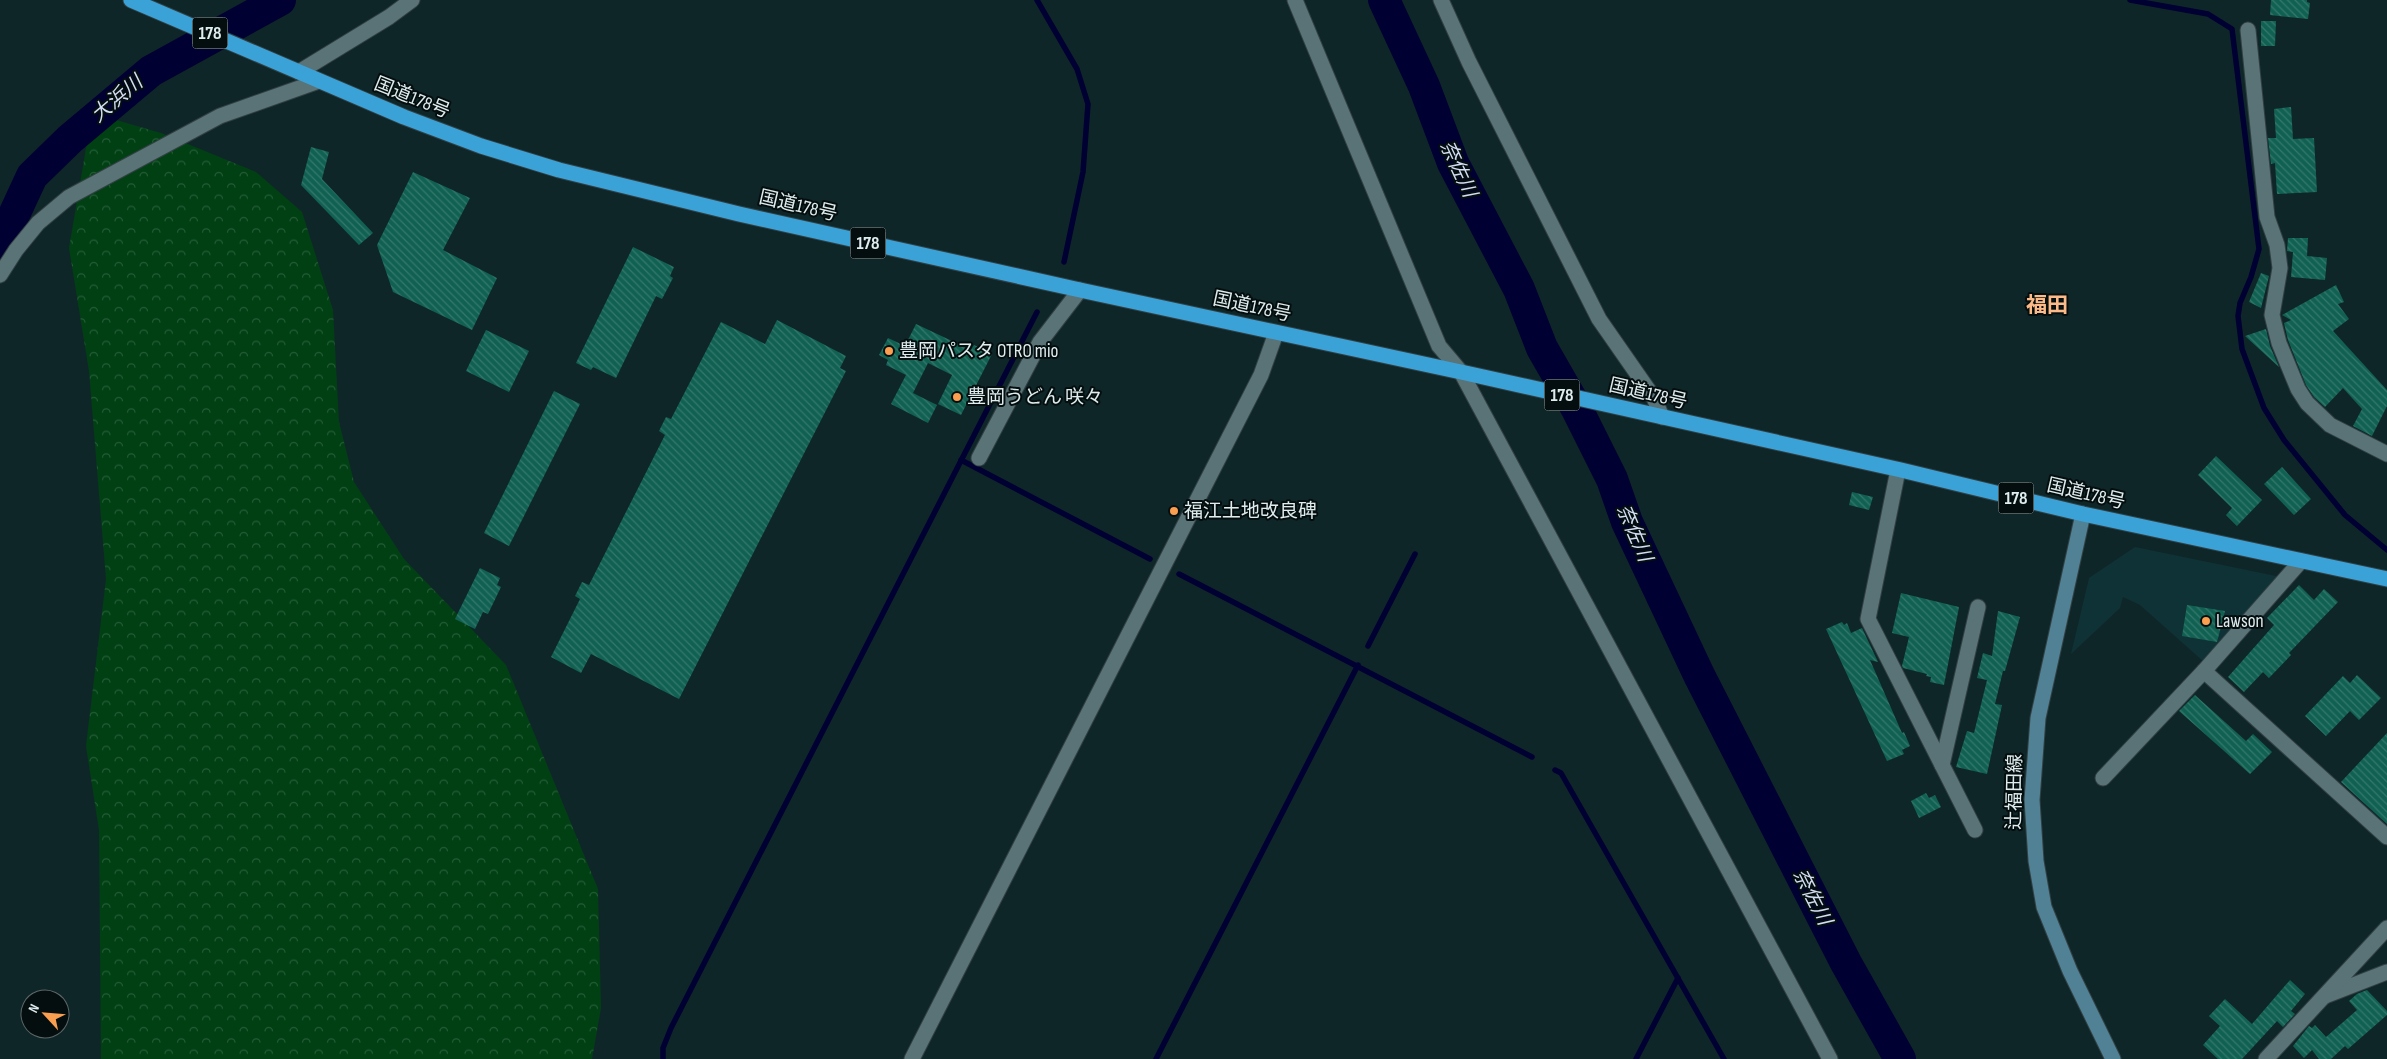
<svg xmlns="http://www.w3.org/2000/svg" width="2387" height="1059" viewBox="0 0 2387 1059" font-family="'Sofia Sans Condensed','Noto Sans JP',sans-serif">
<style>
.built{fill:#0f3236}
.forest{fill:url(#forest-crowns)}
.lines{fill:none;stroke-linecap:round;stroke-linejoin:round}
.stream{stroke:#010032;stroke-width:5.5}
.river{stroke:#010032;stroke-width:32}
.building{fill:url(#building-back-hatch)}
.street-casing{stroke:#314043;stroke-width:17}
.secondary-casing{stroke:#314043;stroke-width:17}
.highway-casing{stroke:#314043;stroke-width:17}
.street{stroke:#5a7377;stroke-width:15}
.secondary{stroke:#518194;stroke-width:15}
.highway{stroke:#3ba2d8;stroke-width:15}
.poi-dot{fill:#fa9f4f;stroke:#050e0f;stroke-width:2}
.labels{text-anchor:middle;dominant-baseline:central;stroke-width:4;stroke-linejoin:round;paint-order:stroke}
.shield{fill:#050e0f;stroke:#9eaaac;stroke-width:1}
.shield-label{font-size:18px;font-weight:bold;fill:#dfedef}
.street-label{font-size:19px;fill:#dfedef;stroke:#050e0f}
.poi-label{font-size:19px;fill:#dfedef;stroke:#050e0f;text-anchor:start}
.water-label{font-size:20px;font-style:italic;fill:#d3ddf3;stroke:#050e0f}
.quarter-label{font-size:21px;font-weight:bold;fill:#fbba87;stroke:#050e0f}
</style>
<defs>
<pattern id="forest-crowns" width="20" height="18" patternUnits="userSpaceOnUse" patternTransform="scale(1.25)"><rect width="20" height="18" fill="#004013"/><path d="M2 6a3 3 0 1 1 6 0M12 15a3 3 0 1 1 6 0" fill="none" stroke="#255c36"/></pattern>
<pattern id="building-back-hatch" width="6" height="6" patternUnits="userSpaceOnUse" patternTransform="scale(1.25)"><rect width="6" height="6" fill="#116152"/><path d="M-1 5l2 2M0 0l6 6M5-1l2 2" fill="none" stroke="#33786b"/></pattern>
</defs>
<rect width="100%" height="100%" fill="#0f2629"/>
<!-- built -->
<polygon class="built" points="2135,547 2276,576 2274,587 2203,661 2140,605 2123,597 2120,608 2071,654 2089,578"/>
<!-- forest -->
<polygon class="forest" points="92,113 161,133 256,172 302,212 333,310 339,422 354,482 404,559 506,665 598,889 601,1008 592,1059 101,1059 99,830 86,746 106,579 89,371 69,248"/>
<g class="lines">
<!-- stream -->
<g class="stream">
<polyline points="1037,0 1077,69 1088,104 1083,172 1064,262"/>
<polyline points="2130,0 2208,14 2232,29 2259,249 2251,277 2240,303 2238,316 2242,349 2264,408 2284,440 2345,515 2387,550"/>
<polyline points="961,460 1150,559"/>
<polyline points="1179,574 1532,757"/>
<polyline points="1368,646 1415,554"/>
<polyline points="1555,770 1561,773 1724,1059"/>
<polyline points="663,1059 663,1048 671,1028 1037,312"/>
<polyline points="1156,1059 1358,665"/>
<polyline points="1636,1059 1678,978"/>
</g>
<!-- river -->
<g class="river">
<polyline points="1384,0 1424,86 1453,163 1519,289 1542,348 1577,409 1612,479 1627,522 1699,675 1846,963 1900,1059"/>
<polyline points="0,245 32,176 70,139 151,71 280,0"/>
</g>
</g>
<!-- building -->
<g class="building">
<polygon points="2271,0 2307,0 2307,2 2310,3 2308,19 2270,15"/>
<polygon points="2261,21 2276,21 2275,46 2261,46"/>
<polygon points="2291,107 2293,139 2314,138 2317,192 2277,194 2275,163 2271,164 2268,138 2276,138 2274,109"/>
<polygon points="311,147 329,152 322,179 373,233 359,245 301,185"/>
<polygon points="413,172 470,198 443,250 497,278 472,330 393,292 377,245"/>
<polygon points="2288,238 2308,238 2307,256 2327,258 2325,280 2291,277 2293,252 2287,251"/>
<polygon points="633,247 674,267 670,276 673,278 662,299 656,296 616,378 593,367 591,370 576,363"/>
<polygon points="2261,273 2269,276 2261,308 2249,302"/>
<polygon points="2336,285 2344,302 2338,304 2349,319 2333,331 2387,390 2387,406 2372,436 2353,426 2362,409 2343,388 2325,407 2314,397 2306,385 2288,340 2284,323 2291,320 2282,315"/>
<polygon points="777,320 846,356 840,368 846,371 679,699 591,654 581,673 551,657 580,599 575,596 582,582 589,585 665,435 659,431 666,417 671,419 721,322 765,344"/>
<polygon points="916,324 971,350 974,345 992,354 961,415 938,404 952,375 928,363 913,393 937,405 928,423 891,404 906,375 886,365 888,360 879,355 888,338 905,346"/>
<polygon points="2266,329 2270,346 2279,367 2245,336"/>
<polygon points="486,330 529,351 509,392 466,371"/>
<polygon points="554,391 580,404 509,546 484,533"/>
<polygon points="2216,456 2262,500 2237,526 2226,515 2232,508 2198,475"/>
<polygon points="2282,467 2311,499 2294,515 2264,484"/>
<polygon points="1852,492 1873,497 1869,510 1849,505"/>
<polygon points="480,568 500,578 497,585 501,587 488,614 483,612 475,629 455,619"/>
<polygon points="2299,585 2314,600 2324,589 2338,602 2289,653 2291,655 2269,678 2263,672 2244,692 2228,677 2274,625 2267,618"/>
<polygon points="1901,593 1959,607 1944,685 1930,682 1931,677 1926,676 1927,674 1903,668 1902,666 1909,637 1892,633"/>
<polygon points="2187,605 2225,611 2217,642 2182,636"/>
<polygon points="1998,611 2020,617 2005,671 2003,671 1995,704 2002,705 1987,774 1956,767 1967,731 1974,733 1987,680 1977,678 1983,653 1992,656"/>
<polygon points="1842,622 1844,625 1847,623 1851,633 1862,628 1878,662 1870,660 1902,733 1904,732 1910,746 1902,750 1904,754 1887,761 1826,629"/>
<polygon points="2357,675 2381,698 2359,720 2350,711 2326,736 2305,716 2343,676 2350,683"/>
<polygon points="2195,695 2246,741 2253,734 2272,752 2250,774 2179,711"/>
<polygon points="2387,733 2387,824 2341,782"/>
<polygon points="1926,793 1929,798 1935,795 1941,807 1919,818 1911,801"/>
<polygon points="2290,980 2305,994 2291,1011 2295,1014 2283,1027 2277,1021 2242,1059 2218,1059 2203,1045 2220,1026 2209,1016 2225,999 2252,1024"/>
<polygon points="2367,990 2387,1011 2387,1015 2348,1049 2345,1046 2331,1059 2319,1059 2312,1050 2304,1058 2293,1046 2309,1026 2312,1028 2315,1025 2326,1037 2357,1010 2349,1001 2357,994"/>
</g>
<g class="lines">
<defs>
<g id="street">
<polyline points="1295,0 1439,346 1461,372 1830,1059"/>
<polyline points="1441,0 1469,62 1599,319 1654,398 1662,417"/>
<polyline points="2248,30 2267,217 2277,245 2280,268 2272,315 2279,343 2298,389 2307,403 2330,425 2387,454"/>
<polyline points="299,72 389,17 412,0"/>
<polyline points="0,275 16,250 38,223 69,197 220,116 319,81"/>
<polyline points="979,458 1040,342 1080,290"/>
<polyline points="1898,470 1868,619 1975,830"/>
<polyline points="2204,671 2387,837"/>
<polyline points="1942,765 1978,607"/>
<polyline points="2103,778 2204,671 2301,561"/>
<polyline points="2325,996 2387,972"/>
<polyline points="912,1059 1261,375 1276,333"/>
<polyline points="2266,1059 2387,928"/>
</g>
<polyline id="secondary" points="2083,514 2038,718 2032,800 2036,861 2044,907 2070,971 2113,1059"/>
<polyline id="highway" points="131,0 404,117 481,146 559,170 739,214 1080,290 1461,372 1901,470 2083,514 2387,579"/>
</defs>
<!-- street casing -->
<use href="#street" class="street-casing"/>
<!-- secondary casing -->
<use href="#secondary" class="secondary-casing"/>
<!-- highway casing -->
<use href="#highway" class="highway-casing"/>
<!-- street -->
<use href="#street" class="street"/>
<!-- secondary -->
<use href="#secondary" class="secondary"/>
<!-- highway -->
<use href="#highway" class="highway"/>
</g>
<!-- markers -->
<g class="poi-dot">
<circle cx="889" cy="351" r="5"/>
<circle cx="957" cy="397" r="5"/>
<circle cx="1174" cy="511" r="5"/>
<circle cx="2206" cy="621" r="5"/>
</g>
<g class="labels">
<!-- shield labels -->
<g class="shield">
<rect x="192.5" y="17.5" width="35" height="31" rx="4"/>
<rect x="850.5" y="227.5" width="35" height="31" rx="4"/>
<rect x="1544.5" y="379.5" width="35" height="31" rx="4"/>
<rect x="1998.5" y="482.5" width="35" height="31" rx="4"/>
</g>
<g class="shield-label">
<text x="210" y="33">178</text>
<text x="868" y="243">178</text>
<text x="1562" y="395">178</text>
<text x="2016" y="498">178</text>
</g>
<!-- street labels -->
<g class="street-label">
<text transform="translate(412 98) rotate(22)">国道178号</text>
<text transform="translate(798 206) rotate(13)">国道178号</text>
<text transform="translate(1252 307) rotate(12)">国道178号</text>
<text transform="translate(1648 394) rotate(13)">国道178号</text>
<text transform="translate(2086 494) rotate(13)">国道178号</text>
<text transform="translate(2015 792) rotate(-89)">辻福田線</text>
</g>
<!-- poi labels -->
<g class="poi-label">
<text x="899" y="351">豊岡パスタ OTRO mio</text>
<text x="967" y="397">豊岡うどん 咲々</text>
<text x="1184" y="511">福江土地改良碑</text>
<text x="2216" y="621">Lawson</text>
</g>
<!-- water labels -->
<g class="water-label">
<text transform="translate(117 99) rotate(-40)">大浜川</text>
<text transform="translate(1458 169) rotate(65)">奈佐川</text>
<text transform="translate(1634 533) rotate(67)">奈佐川</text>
<text transform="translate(1812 897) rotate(63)">奈佐川</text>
</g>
<!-- quarter labels -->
<g class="quarter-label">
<text x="2047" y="305">福田</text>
</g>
</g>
<!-- north arrow -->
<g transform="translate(45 1014) rotate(296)"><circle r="24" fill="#050e0f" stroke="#5c6769"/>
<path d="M0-4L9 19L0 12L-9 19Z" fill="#fa9f4f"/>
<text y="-8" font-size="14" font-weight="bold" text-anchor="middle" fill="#dfedef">N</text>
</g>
</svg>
